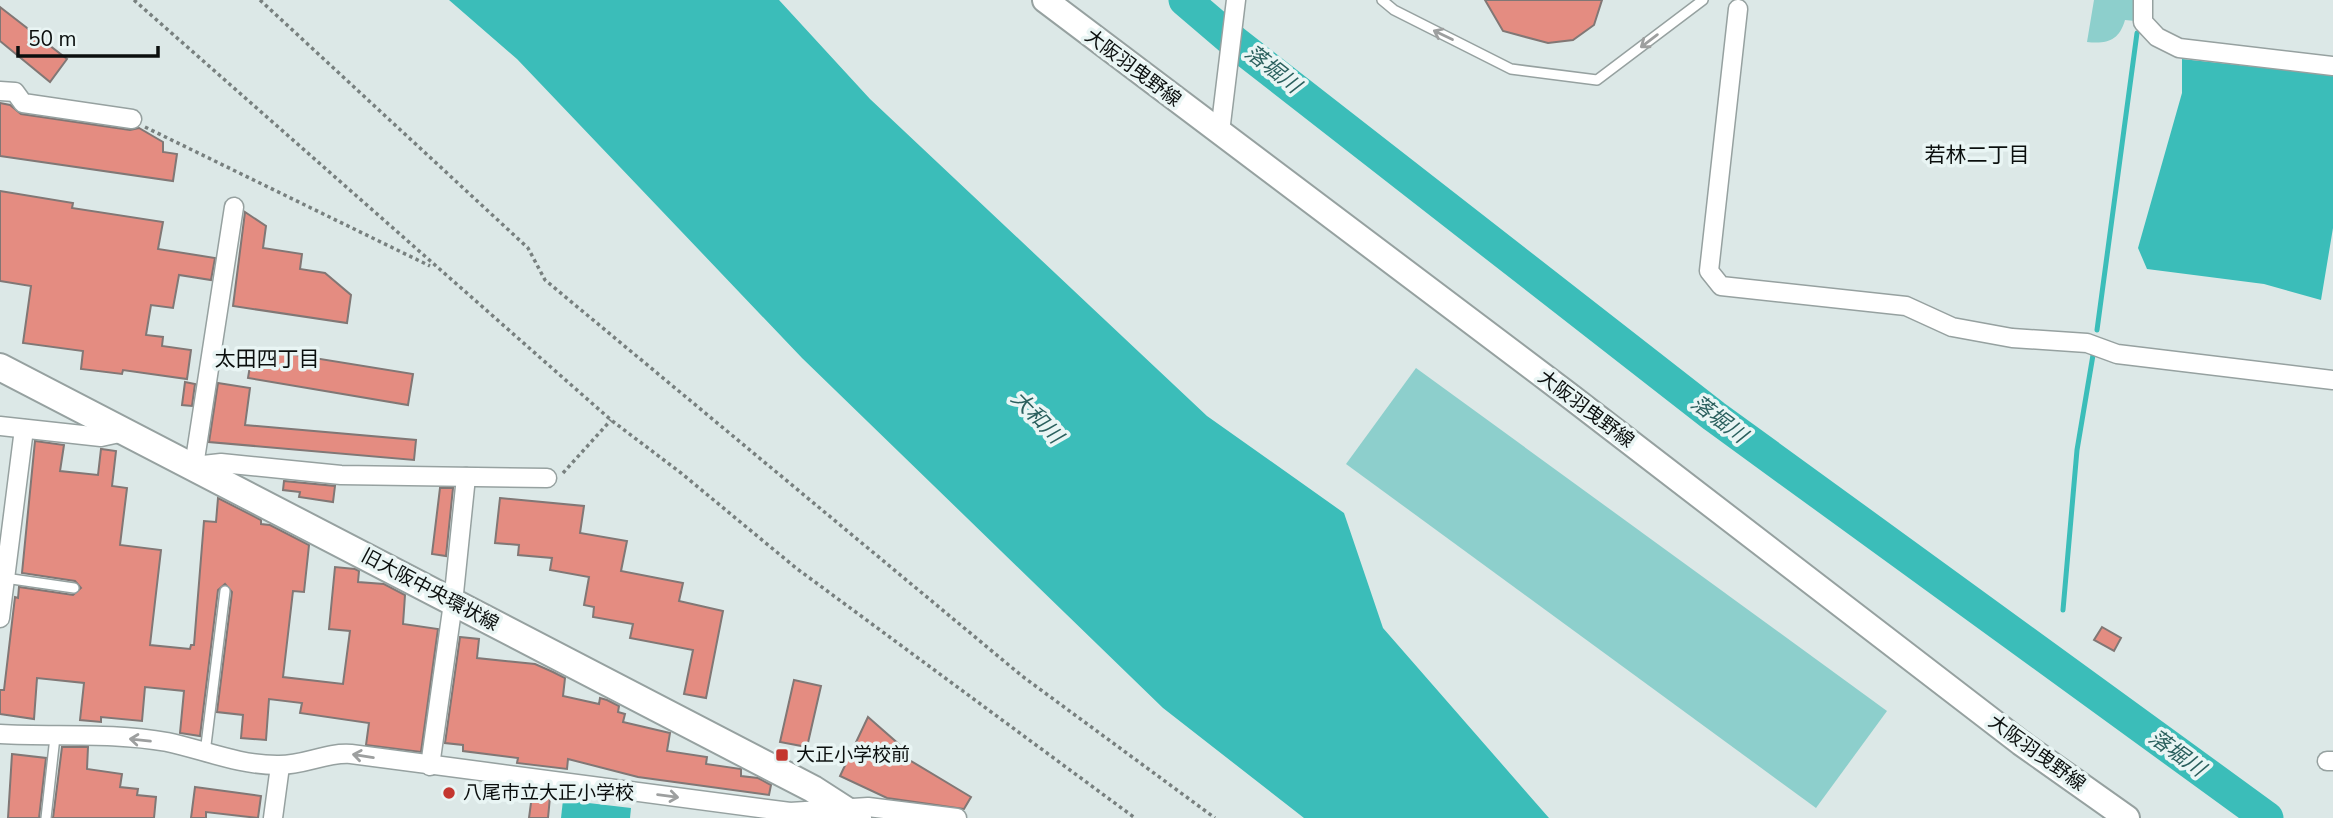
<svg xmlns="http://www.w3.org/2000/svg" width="2333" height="818" viewBox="0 0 2333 818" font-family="'Nunito Sans','Noto Sans JP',sans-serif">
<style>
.green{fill:#8dcfcc}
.water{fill:#3bbdb9}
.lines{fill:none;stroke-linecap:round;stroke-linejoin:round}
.stream{stroke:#3bbdb9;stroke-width:5}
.river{stroke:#3bbdb9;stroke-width:33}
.building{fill:#e48c81;stroke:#817775;stroke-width:2}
.service-casing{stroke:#96a1a0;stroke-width:12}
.minor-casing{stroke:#96a1a0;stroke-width:21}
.secondary-casing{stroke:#96a1a0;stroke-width:28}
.primary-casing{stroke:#96a1a0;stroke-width:30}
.path{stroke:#78807f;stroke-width:3.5;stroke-dasharray:3.5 3.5;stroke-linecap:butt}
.service{stroke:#fff;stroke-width:9}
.minor{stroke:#fff;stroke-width:18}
.secondary{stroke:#fff;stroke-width:24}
.primary{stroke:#fff;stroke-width:26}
.oneway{stroke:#9d9f9f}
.poi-dot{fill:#c4362f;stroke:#e9f5f4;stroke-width:2.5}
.labels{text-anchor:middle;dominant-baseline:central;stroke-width:7;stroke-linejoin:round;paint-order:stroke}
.street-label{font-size:19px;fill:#0b0f0e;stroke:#e9f5f4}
.poi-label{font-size:19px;fill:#0b0f0e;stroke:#e9f5f4;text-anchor:start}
.water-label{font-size:21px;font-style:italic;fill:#2b605e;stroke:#e9f5f4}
.neighbourhood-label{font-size:21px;fill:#0b0f0e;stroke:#e9f5f4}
</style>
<rect width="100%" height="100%" fill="#dce8e7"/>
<!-- green -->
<g class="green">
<path d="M2094,0h44l-3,21 -10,-1c-6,21 -18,24 -38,22z"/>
<polygon points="1416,368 1887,711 1816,808 1346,464"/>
</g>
<!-- water -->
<g class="water">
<polygon points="449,0 779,0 870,99 1207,416 1344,513 1383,628 1549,818 1304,818 1163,708 802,358 517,59"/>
<polygon points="2182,59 2333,75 2333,228 2321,300 2264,284 2147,269 2138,248 2182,93"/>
<polygon points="563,800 631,808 630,818 561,818"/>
</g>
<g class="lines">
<!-- stream -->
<g class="stream">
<polyline points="2097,330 2137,33"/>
<polyline points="2063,610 2077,450 2093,355"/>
</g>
<!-- river -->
<polyline class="river" points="1185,0 1233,41 1714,416 2267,818"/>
</g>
<!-- building -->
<g class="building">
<polygon points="1485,0 1602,0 1594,25 1573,40 1548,43 1503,31"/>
<polygon points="0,7 67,59 50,82 0,41"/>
<polygon points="0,103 10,105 21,114 130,130 139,128 163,142 163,152 177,154 173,181 0,156"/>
<polygon points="0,191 73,203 72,208 163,222 158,249 215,258 211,280 179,275 173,308 151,305 146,335 163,337 162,346 191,350 187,379 123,370 122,374 81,369 83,351 23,343 31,286 0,281"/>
<polygon points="245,212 266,226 263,248 302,254 300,269 325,273 351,295 347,323 233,306"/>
<polygon points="253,348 413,374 408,405 248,378"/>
<polygon points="185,382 195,384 192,406 182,405"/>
<polygon points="218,383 250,388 245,425 416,440 414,460 209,442"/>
<polygon points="35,441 64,445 60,471 98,475 101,449 116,451 112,486 127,488 120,545 161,550 150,645 190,649 191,645 194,645 204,521 216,522 218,498 261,520 261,524 270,525 309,545 304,592 293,591 283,677 343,684 350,631 329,629 335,567 355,569 359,571 358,582 384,584 405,595 403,624 438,629 421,752 366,745 369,723 300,713 302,703 269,699 266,740 241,738 243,715 217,712 232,592 225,584 218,590 200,736 180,733 184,691 145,687 142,721 101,717 101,722 80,720 84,683 37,678 34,719 0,714 0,690 4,690 15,597 18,598 19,587 73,595 81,588 75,581 22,573"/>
<polygon points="284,481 335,486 333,502 299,497 300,492 283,490"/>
<polygon points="440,488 453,488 446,556 432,554"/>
<polygon points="500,498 584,506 580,533 627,541 621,571 683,583 679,601 723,611 706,698 684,694 693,650 630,638 633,624 593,617 594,607 584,605 589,577 550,570 552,558 518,555 519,545 495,543"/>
<polygon points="2102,627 2121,638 2114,651 2094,640"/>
<polygon points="460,637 479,639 477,658 535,664 553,672 565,678 563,696 599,704 600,698 607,700 619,706 618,712 625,714 623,722 670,733 667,751 707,757 706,764 741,769 741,776 758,778 771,785 769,795 638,777 568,759 567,769 517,763 518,758 463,751 463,745 445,743"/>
<polygon points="794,680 821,686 807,747 780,742"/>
<polygon points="868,717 909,753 906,758 971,797 964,809 887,798 840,776"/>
<polygon points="62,747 88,747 87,769 122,774 120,787 138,789 137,795 156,797 154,818 53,818"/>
<polygon points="12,754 46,758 39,818 8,818"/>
<polygon points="195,787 261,796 258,818 206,812 206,818 191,818"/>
<polygon points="532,795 550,797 548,818 529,818"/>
</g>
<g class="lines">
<defs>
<g id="service">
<polyline points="1382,0 1394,10 1511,69 1597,80 1703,0"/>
<polyline points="5,578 74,588"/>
<polyline points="205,753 225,591"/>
<polyline points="46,818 55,737"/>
</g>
<g id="minor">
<polyline points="2143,0 2143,22 2157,37 2179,48 2333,66"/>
<polyline points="1738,9 1709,271 1721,286 1906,306 1952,327 2012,338 2087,343 2117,354 2333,380"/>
<polyline points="0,91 15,92 23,103 132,119"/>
<polyline points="1220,132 1236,0"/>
<polyline points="234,207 194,466 221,463 341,475 547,478"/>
<polyline points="0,426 101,437 124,432"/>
<polyline points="0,618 24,429"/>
<path d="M0,734c55,3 112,-2 167,8 37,8 72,23 110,23 26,1 49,-13 74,-11l439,58 78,-5 89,11"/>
<polyline points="2327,761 2333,761"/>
<polyline points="430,766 453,603 466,477"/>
<polyline points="273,818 280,766"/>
</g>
<polyline id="secondary" points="1045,0 1566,393 2021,743 2127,818"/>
<polyline id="primary" points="0,367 813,789 858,818"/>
</defs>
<!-- service casing -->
<use href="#service" class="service-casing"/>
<!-- minor casing -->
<use href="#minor" class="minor-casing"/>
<!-- secondary casing -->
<use href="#secondary" class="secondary-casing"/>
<!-- primary casing -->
<use href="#primary" class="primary-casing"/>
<!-- path -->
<g class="path">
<polyline points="134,0 611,420 681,473 796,568 1135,818"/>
<polyline points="260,0 528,248 545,280 1022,676 1215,818"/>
<polyline points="145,127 430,266"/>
<polyline points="563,473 611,420"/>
</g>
<!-- service -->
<use href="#service" class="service"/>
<!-- minor -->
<use href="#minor" class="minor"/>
<!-- secondary -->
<use href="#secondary" class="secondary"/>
<!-- primary -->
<use href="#primary" class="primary"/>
</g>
<!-- one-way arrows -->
<defs><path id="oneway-shaft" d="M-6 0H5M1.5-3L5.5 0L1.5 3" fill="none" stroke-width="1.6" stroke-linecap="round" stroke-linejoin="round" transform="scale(1.75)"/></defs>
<g class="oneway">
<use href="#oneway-shaft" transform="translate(1443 35) rotate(-154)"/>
<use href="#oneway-shaft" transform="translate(1649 41) rotate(143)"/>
<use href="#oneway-shaft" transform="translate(140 740) rotate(-174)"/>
<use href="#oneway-shaft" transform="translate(363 756) rotate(-171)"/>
<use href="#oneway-shaft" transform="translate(668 796) rotate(7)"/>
</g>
<!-- markers -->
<g class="poi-dot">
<rect x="775" y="748" width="14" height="14" rx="3.5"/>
<circle cx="449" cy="793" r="7"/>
</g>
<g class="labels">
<!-- street labels -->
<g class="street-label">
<text transform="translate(1133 68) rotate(37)">大阪羽曳野線</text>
<text transform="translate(1586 409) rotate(37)">大阪羽曳野線</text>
<text transform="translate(430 590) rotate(28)">旧大阪中央環状線</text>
<text transform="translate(2037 753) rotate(36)">大阪羽曳野線</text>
</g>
<!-- poi labels -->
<g class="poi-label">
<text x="796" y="755">大正小学校前</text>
<text x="463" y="793">八尾市立大正小学校</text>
</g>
<!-- water labels -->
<g class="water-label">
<text transform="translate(1273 69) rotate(38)">落堀川</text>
<text transform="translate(1037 417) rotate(46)">大和川</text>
<text transform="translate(1719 419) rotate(37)">落堀川</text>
<text transform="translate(2177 753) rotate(36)">落堀川</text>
</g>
<!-- neighbourhood labels -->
<g class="neighbourhood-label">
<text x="1977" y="155">若林二丁目</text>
<text x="267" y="359">太田四丁目</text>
</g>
</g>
<!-- scale -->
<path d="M18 46v10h140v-10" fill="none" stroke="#0b0f0e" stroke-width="3.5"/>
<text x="28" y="46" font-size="21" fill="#0b0f0e" stroke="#e9f5f4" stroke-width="5" paint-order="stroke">50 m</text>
</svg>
